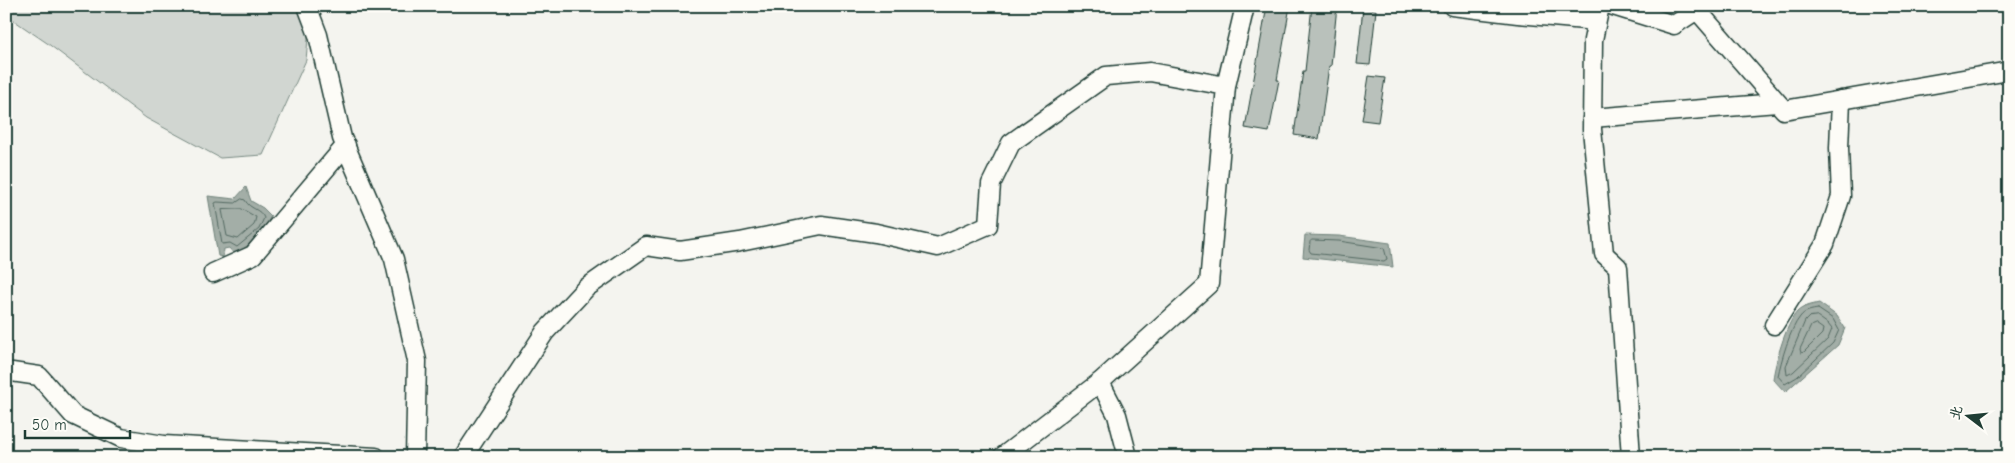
<svg xmlns="http://www.w3.org/2000/svg" width="2015" height="463" viewBox="0 0 2015 463" font-family="'Comic Neue','LXGW WenKai TC',sans-serif">
<style>
.green{fill:#d1d6d1;stroke:#788a82}
.water{fill:#a3aea7;stroke:#6e8179}
.lines{fill:none;stroke-linecap:round;stroke-linejoin:round}
.shore{stroke:#546a62;stroke-width:1}
.building{fill:#b9c1bb;stroke:#1f3d34}
.minor-casing{stroke:#1f3d34;stroke-width:21}
.minor{stroke:#fdfcf7;stroke-width:18}
</style>
<rect width="100%" height="100%" fill="#f4f4ef"/>
<filter id="ink" filterUnits="userSpaceOnUse"><feTurbulence type="fractalNoise" baseFrequency=".02" numOctaves="2"/><feDisplacementMap in="SourceGraphic" scale="10" xChannelSelector="R" yChannelSelector="G"/><feConvolveMatrix kernelMatrix="1 2 1 2 8 2 1 2 1" color-interpolation-filters="sRGB"/></filter>
<g filter="url(#ink)">
<!-- green -->
<polygon class="green" points="6,6 311,6 306,60 263,155 220,158 146,118 47,43 6,15"/>
<!-- water -->
<g class="water">
<path d="M246,187l5,14 12,7 8,8c-9,18 -19,27 -36,39l-6,-7 -5,1 -1,8 -5,-1 -10,-60 27,3z"/>
<polygon points="1305,235 1339,236 1390,243 1393,267 1303,257"/>
<path d="M1819,303l18,13 8,12 -7,17 -53,47 -12,-13c2,-16 13,-55 24,-67 6,-6 14,-7 22,-9z"/>
</g>
<g class="lines">
<!-- shore -->
<g class="shore">
<path d="M242,199l3,1c4,9 16,9 19,18l-5,11 -22,18 -7,-4 -8,1 -7,-41 2,-1 18,1z"/>
<polygon points="242,209 256,217 254,225 238,239 227,236 222,210"/>
<polygon points="1312,240 1339,241 1384,248 1387,259 1384,261 1311,253 1309,250 1310,242"/>
<path d="M1818,309l15,10 6,11 -6,13 -36,34 -12,7 -7,-8c3,-15 12,-47 22,-59 4,-6 12,-7 18,-8z"/>
<polygon points="1817,316 1828,324 1832,329 1828,339 1793,372 1787,375 1786,366 1805,321 1809,317"/>
<polygon points="1816,324 1823,329 1822,334 1804,352 1801,353 1800,349 1811,326"/>
</g>
</g>
<!-- building -->
<g class="building">
<polygon points="1267,6 1290,6 1277,80 1279,80 1269,132 1245,128"/>
<polygon points="1312,6 1337,6 1331,66 1329,66 1319,139 1294,135 1303,71 1305,71"/>
<polygon points="1363,8 1376,10 1370,65 1357,64"/>
<polygon points="1369,76 1385,78 1378,122 1362,120"/>
</g>
<g class="lines">
<defs>
<g id="minor">
<polyline points="307,6 318,35 342,138 394,259 417,361 415,457"/>
<polyline points="1452,6 1518,14 1596,21"/>
<polyline points="1600,6 1593,40 1592,129 1604,254 1618,267 1631,457"/>
<polyline points="1613,6 1674,25 1697,10 1784,110 2009,71"/>
<polyline points="1226,86 1245,6"/>
<polyline points="1592,118 1777,103"/>
<polyline points="213,273 253,255 346,145"/>
<polyline points="1774,325 1825,244 1841,196 1839,148 1841,100"/>
<polyline points="6,374 12,372 39,376 73,415 121,438 164,445 376,457"/>
<polyline points="463,457 545,332 586,288 646,246 680,251 740,242 821,225 876,233 938,247 988,225 991,184 1011,143 1106,76 1150,72 1226,86 1209,284 1100,382"/>
<polyline points="1002,457 1100,382 1117,415 1128,457"/>
</g>
</defs>
<!-- minor casing -->
<use href="#minor" class="minor-casing"/>
<!-- minor -->
<use href="#minor" class="minor"/>
</g>
</g>
<!-- margin -->
<rect width="2015" height="463" fill="none" stroke="#fdfcf7" stroke-width="25"/>
<rect x="12" y="12" width="1990" height="438" fill="none" stroke="#1f3d34" stroke-width="2" filter="url(#ink)"/>
<!-- north arrow -->
<g transform="translate(1968 416) rotate(286)" stroke="#fdfcf7" stroke-width="4" paint-order="stroke">
<path d="M0-4L9 19L0 12L-9 19Z" fill="#1f3d34"/>
<text y="-8" font-size="14" font-weight="bold" text-anchor="middle" fill="#1f3d34">北</text>
</g>
<!-- scale -->
<path d="M25 430v8h105v-8" fill="none" stroke="#1f3d34" stroke-width="2.5"/>
<text x="32" y="430" font-size="15" fill="#1f3d34" stroke="#fdfcf7" stroke-width="4" paint-order="stroke">50 m</text>
</svg>
